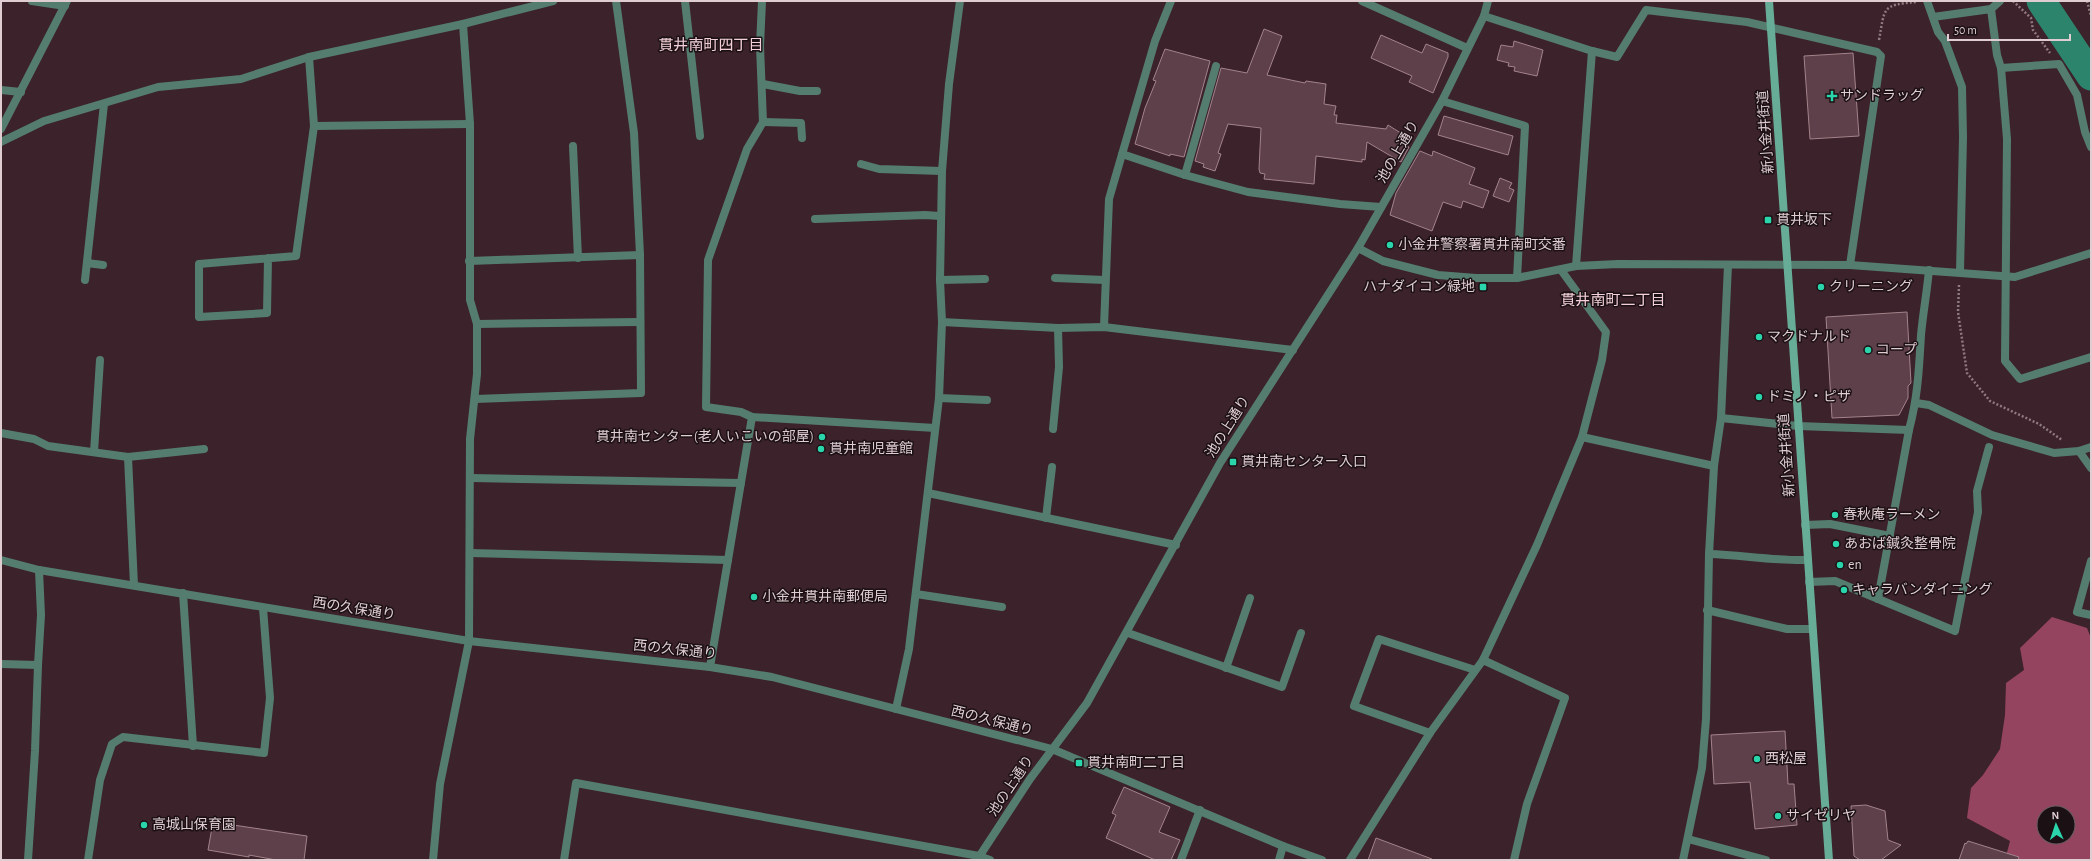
<svg xmlns="http://www.w3.org/2000/svg" width="2092" height="861" viewBox="0 0 2092 861" font-family="'Alegreya Sans','Noto Sans JP',sans-serif">
<style>
.forest{fill:#954460;fill-rule:evenodd}
.lines{fill:none;stroke-linecap:round;stroke-linejoin:round}
.river{stroke:#2d846c;stroke-width:29}
.building{fill:#5d4049;stroke:#a3838c}
.path{stroke:#907a81;stroke-width:2.5;stroke-dasharray:2 2;stroke-linecap:butt}
.lane{stroke:#547d6f;stroke-width:8}
.street{stroke:#547d6f;stroke-width:8}
.secondary{stroke:#67ac96;stroke-width:8}
.poi-dot{fill:#2bd5ac;stroke:#1b1013;stroke-width:1.5}
.labels{text-anchor:middle;dominant-baseline:central;stroke-width:3;stroke-linejoin:round;paint-order:stroke}
.poi-label{font-size:14px;fill:#dfcdd2;stroke:#1b1013;text-anchor:start}
.street-label{font-size:14px;fill:#dfcdd2;stroke:#1b1013}
.neighbourhood-label{font-size:15px;fill:#f3d0d9;stroke:#1b1013}
</style>
<rect width="100%" height="100%" fill="#3c222a"/>
<!-- forest -->
<path class="forest" d="M2052,617l35,11 4,10v222h-86l5,-19 -43,-23 4,-30 12,-13 17,-26 5,-34 1,-32 18,-13 -4,-22zM2044,813h24v24h-24z"/>
<g class="lines">
<!-- river -->
<polyline class="river" points="2041,1 2091,76"/>
</g>
<!-- building -->
<g class="building">
<polygon points="1264,29 1282,36 1267,75 1305,83 1306,81 1326,84 1324,104 1336,106 1334,115 1337,115 1336,123 1386,129 1388,125 1407,137 1403,144 1409,147 1401,162 1367,142 1365,160 1362,159 1362,162 1316,156 1314,184 1264,179 1265,174 1260,173 1259,169 1261,128 1228,124 1218,153 1221,154 1215,171 1203,167 1204,164 1195,161 1221,68 1247,73"/>
<polygon points="1381,35 1422,53 1426,44 1448,53 1448,57 1433,93 1409,82 1412,76 1371,58"/>
<polygon points="1514,41 1543,50 1537,76 1514,71 1515,67 1508,66 1509,63 1497,60 1501,45 1513,47"/>
<polygon points="1165,49 1210,61 1184,157 1170,154 1170,156 1135,144 1145,108 1156,81 1153,80"/>
<polygon points="1853,53 1859,136 1810,139 1804,56"/>
<polygon points="1444,116 1513,136 1508,155 1438,135"/>
<polygon points="1420,151 1432,156 1433,151 1475,168 1469,184 1489,191 1483,208 1463,201 1461,208 1443,202 1432,231 1390,215 1396,193"/>
<polygon points="1500,178 1512,183 1509,188 1514,190 1509,202 1493,196"/>
<polygon points="1907,312 1911,383 1908,386 1908,398 1899,415 1832,418 1826,317"/>
<polygon points="1785,731 1788,784 1794,784 1797,825 1755,829 1750,782 1714,784 1711,735"/>
<polygon points="1124,787 1170,807 1159,832 1180,840 1171,860 1155,860 1106,838 1116,815 1112,813"/>
<polygon points="1866,805 1885,811 1888,840 1901,845 1881,860 1860,860 1854,856 1851,806"/>
<polygon points="213,822 307,836 304,860 276,860 249,855 249,857 208,850"/>
<polygon points="1376,838 1432,859 1432,860 1368,860"/>
<polygon points="1968,841 2019,857 2018,860 1959,860 1965,843 1966,844"/>
</g>
<g class="lines">
<!-- path -->
<g class="path">
<polyline points="2013,1 2031,18 2033,30 2050,53"/>
<polyline points="2087,1 2091,16"/>
<path d="M1879,40c6,-32 2,-35 37,-38"/>
<polyline points="1959,285 1958,312 1967,373 1990,401 2039,424 2062,440"/>
</g>
<!-- lane -->
<g class="lane">
<polyline points="32,1 65,6"/>
<polyline points="685,1 700,136"/>
<polyline points="1484,16 1592,51 1617,57 1646,10 1747,22 1877,52 1881,56 1850,265"/>
<polyline points="1933,17 1991,9 1997,55 2001,68 2007,139 2005,361 2020,379 2091,357"/>
<polyline points="2001,68 2059,64 2077,95 2085,132 2091,147"/>
<polyline points="763,84 800,91 817,91"/>
<polyline points="763,122 801,123 802,138"/>
<polyline points="573,146 578,258"/>
<polyline points="861,164 879,169 942,171"/>
<polyline points="1576,266 1592,51"/>
<polyline points="1561,270 1606,332 1602,360 1582,437"/>
<polyline points="1055,278 1105,280"/>
<polyline points="940,280 985,279"/>
<polyline points="939,398 987,400"/>
<polyline points="752,417 741,412 706,407 708,260 747,149 763,122 760,46 762,1"/>
<polyline points="1053,429 1059,367 1058,328"/>
<polyline points="1046,518 1052,467"/>
<polyline points="1805,525 1830,524 1890,536"/>
<path d="M1709,554c33,1 65,7 98,6"/>
<polyline points="1809,582 1835,581 1955,631 1978,512 1977,491 1989,447"/>
<polyline points="916,594 1002,607"/>
<polyline points="1878,599 1909,430"/>
<polyline points="1707,610 1787,629 1812,629"/>
<polyline points="1128,633 1282,687 1301,633"/>
<polyline points="1226,668 1250,598"/>
<polyline points="1430,733 1354,706 1379,639 1475,670"/>
<polyline points="1688,839 1766,860"/>
<polyline points="979,856 990,860"/>
<polyline points="28,860 35,751 38,665"/>
<polyline points="1181,860 1200,810"/>
</g>
<!-- street -->
<g class="street">
<polyline points="1362,1 1467,48"/>
<polyline points="1927,1 1938,32 1945,41 1962,87 1963,137 1960,272"/>
<polyline points="1991,9 2000,1"/>
<polyline points="1,90 21,92"/>
<polyline points="1442,101 1525,126 1517,278"/>
<polyline points="314,126 470,124"/>
<polyline points="1,129 67,1"/>
<polyline points="1,142 44,121 158,87 241,79 309,57 463,24 553,1"/>
<polyline points="1122,154 1185,175 1248,192 1340,204 1381,207"/>
<polyline points="1185,175 1216,66"/>
<polyline points="815,219 925,215 940,216"/>
<polyline points="1358,248 1383,261 1438,275 1476,278 1517,278 1576,266 1618,264 1850,265 2015,277 2091,253"/>
<polyline points="268,258 267,313 199,317 199,264 296,256 314,126 309,57"/>
<polyline points="469,261 640,255"/>
<polyline points="87,263 103,265"/>
<polyline points="85,280 104,104"/>
<polyline points="942,322 1058,328 1104,327 1293,350"/>
<polyline points="477,324 640,322"/>
<polyline points="1104,327 1109,199 1155,41 1171,1"/>
<polyline points="475,399 641,393 640,255 634,133 616,1"/>
<polyline points="1916,403 1929,405 1992,435 2054,453 2079,451 2091,447"/>
<path d="M1721,418l77,8 111,4c9,-34 10,-61 12,-95 2,-22 6,-43 8,-65"/>
<polyline points="1,433 34,439 48,446 128,457 204,449"/>
<polyline points="2079,451 2091,468"/>
<polyline points="94,452 100,360"/>
<polyline points="128,457 134,585"/>
<polyline points="471,478 741,483"/>
<polyline points="928,493 1176,545"/>
<polyline points="470,553 728,560"/>
<polyline points="1,560 39,570 469,641 710,667 772,677 1052,749 1283,846 1322,860"/>
<polyline points="2091,561 2077,612 2091,615"/>
<polyline points="183,593 193,746"/>
<polyline points="1483,660 1565,698 1527,804 1514,860"/>
<polyline points="1,664 38,665 41,615 39,570"/>
<polyline points="710,667 752,417 935,428"/>
<polyline points="896,709 909,649 939,398 942,322 940,280 942,171 949,84 960,1"/>
<polyline points="88,860 100,780 112,744 123,737 264,753 270,698 263,608"/>
<polyline points="433,860 440,784 469,641 470,439 477,374 477,324 470,300 470,124 463,24"/>
<polyline points="564,860 576,783 979,856"/>
<polyline points="977,860 1030,779 1087,703 1220,463 1358,248 1442,101 1484,16 1488,1"/>
<polyline points="1279,860 1283,846"/>
<polyline points="1350,860 1430,733 1483,660 1537,545 1582,437 1714,466"/>
<polyline points="1683,860 1702,768 1706,719 1709,554 1714,466 1721,418 1728,265"/>
</g>
<!-- secondary -->
<polyline class="secondary" points="1769,1 1829,860"/>
</g>
<!-- markers -->
<g class="poi-dot">
<path d="M1830 90h4v4h4v4h-4v4h-4v-4h-4v-4h4z"/>
<rect x="1764" y="216" width="8" height="8" rx="2"/>
<circle cx="1390" cy="245" r="4"/>
<rect x="1479" y="283" width="8" height="8" rx="2"/>
<circle cx="1821" cy="287" r="4"/>
<circle cx="1759" cy="337" r="4"/>
<circle cx="1868" cy="350" r="4"/>
<circle cx="1759" cy="397" r="4"/>
<circle cx="822" cy="437" r="4"/>
<circle cx="821" cy="449" r="4"/>
<rect x="1229" y="458" width="8" height="8" rx="2"/>
<circle cx="1835" cy="515" r="4"/>
<circle cx="1836" cy="544" r="4"/>
<circle cx="1840" cy="565" r="4"/>
<circle cx="1844" cy="590" r="4"/>
<circle cx="754" cy="597" r="4"/>
<circle cx="1757" cy="759" r="4"/>
<rect x="1075" y="759" width="8" height="8" rx="2"/>
<circle cx="1778" cy="816" r="4"/>
<circle cx="144" cy="825" r="4"/>
</g>
<g class="labels">
<!-- poi labels -->
<g class="poi-label">
<text x="1840" y="96">サンドラッグ</text>
<text x="1776" y="220">貫井坂下</text>
<text x="1398" y="245">小金井警察署貫井南町交番</text>
<text x="1475" y="287" text-anchor="end">ハナダイコン緑地</text>
<text x="1829" y="287">クリーニング</text>
<text x="1767" y="337">マクドナルド</text>
<text x="1876" y="350">コープ</text>
<text x="1767" y="397">ドミノ・ピザ</text>
<text x="814" y="437" text-anchor="end">貫井南センター(老人いこいの部屋)</text>
<text x="829" y="449">貫井南児童館</text>
<text x="1241" y="462">貫井南センター入口</text>
<text x="1843" y="515">春秋庵ラーメン</text>
<text x="1844" y="544">あおば鍼灸整骨院</text>
<text x="1848" y="565">en</text>
<text x="1852" y="590">キャラバンダイニング</text>
<text x="762" y="597">小金井貫井南郵便局</text>
<text x="1765" y="759">西松屋</text>
<text x="1087" y="763">貫井南町二丁目</text>
<text x="1786" y="816">サイゼリヤ</text>
<text x="152" y="825">高城山保育園</text>
</g>
<!-- street labels -->
<g class="street-label">
<text transform="translate(1766 132) rotate(-94)">新小金井街道</text>
<text transform="translate(1398 152) rotate(-60)">池の上通り</text>
<text transform="translate(1228 427) rotate(-58)">池の上通り</text>
<text transform="translate(1787 455) rotate(-94)">新小金井街道</text>
<text transform="translate(354 609) rotate(9)">西の久保通り</text>
<text transform="translate(675 650) rotate(6)">西の久保通り</text>
<text transform="translate(992 721) rotate(14)">西の久保通り</text>
<text transform="translate(1011 786) rotate(-56)">池の上通り</text>
</g>
<!-- neighbourhood labels -->
<g class="neighbourhood-label">
<text x="711" y="45">貫井南町四丁目</text>
<text x="1613" y="300">貫井南町二丁目</text>
</g>
</g>
<!-- border -->
<rect width="2092" height="861" fill="none" stroke="#dfcdd2" stroke-width="4"/>
<!-- north arrow -->
<g transform="translate(2056 825) rotate(357)"><circle r="19" fill="#1b1013" stroke="#695c5f"/>
<path d="M0-3L7 15L0 10L-7 15Z" fill="#2bd5ac"/>
<text y="-6" font-size="11" font-weight="bold" text-anchor="middle" fill="#dfcdd2">N</text>
</g>
<!-- scale -->
<path d="M1948 34v6h122v-6" fill="none" stroke="#dfcdd2" stroke-width="2"/>
<text x="1954" y="34" font-size="12" fill="#dfcdd2" stroke="#1b1013" stroke-width="3" paint-order="stroke">50 m</text>
</svg>
